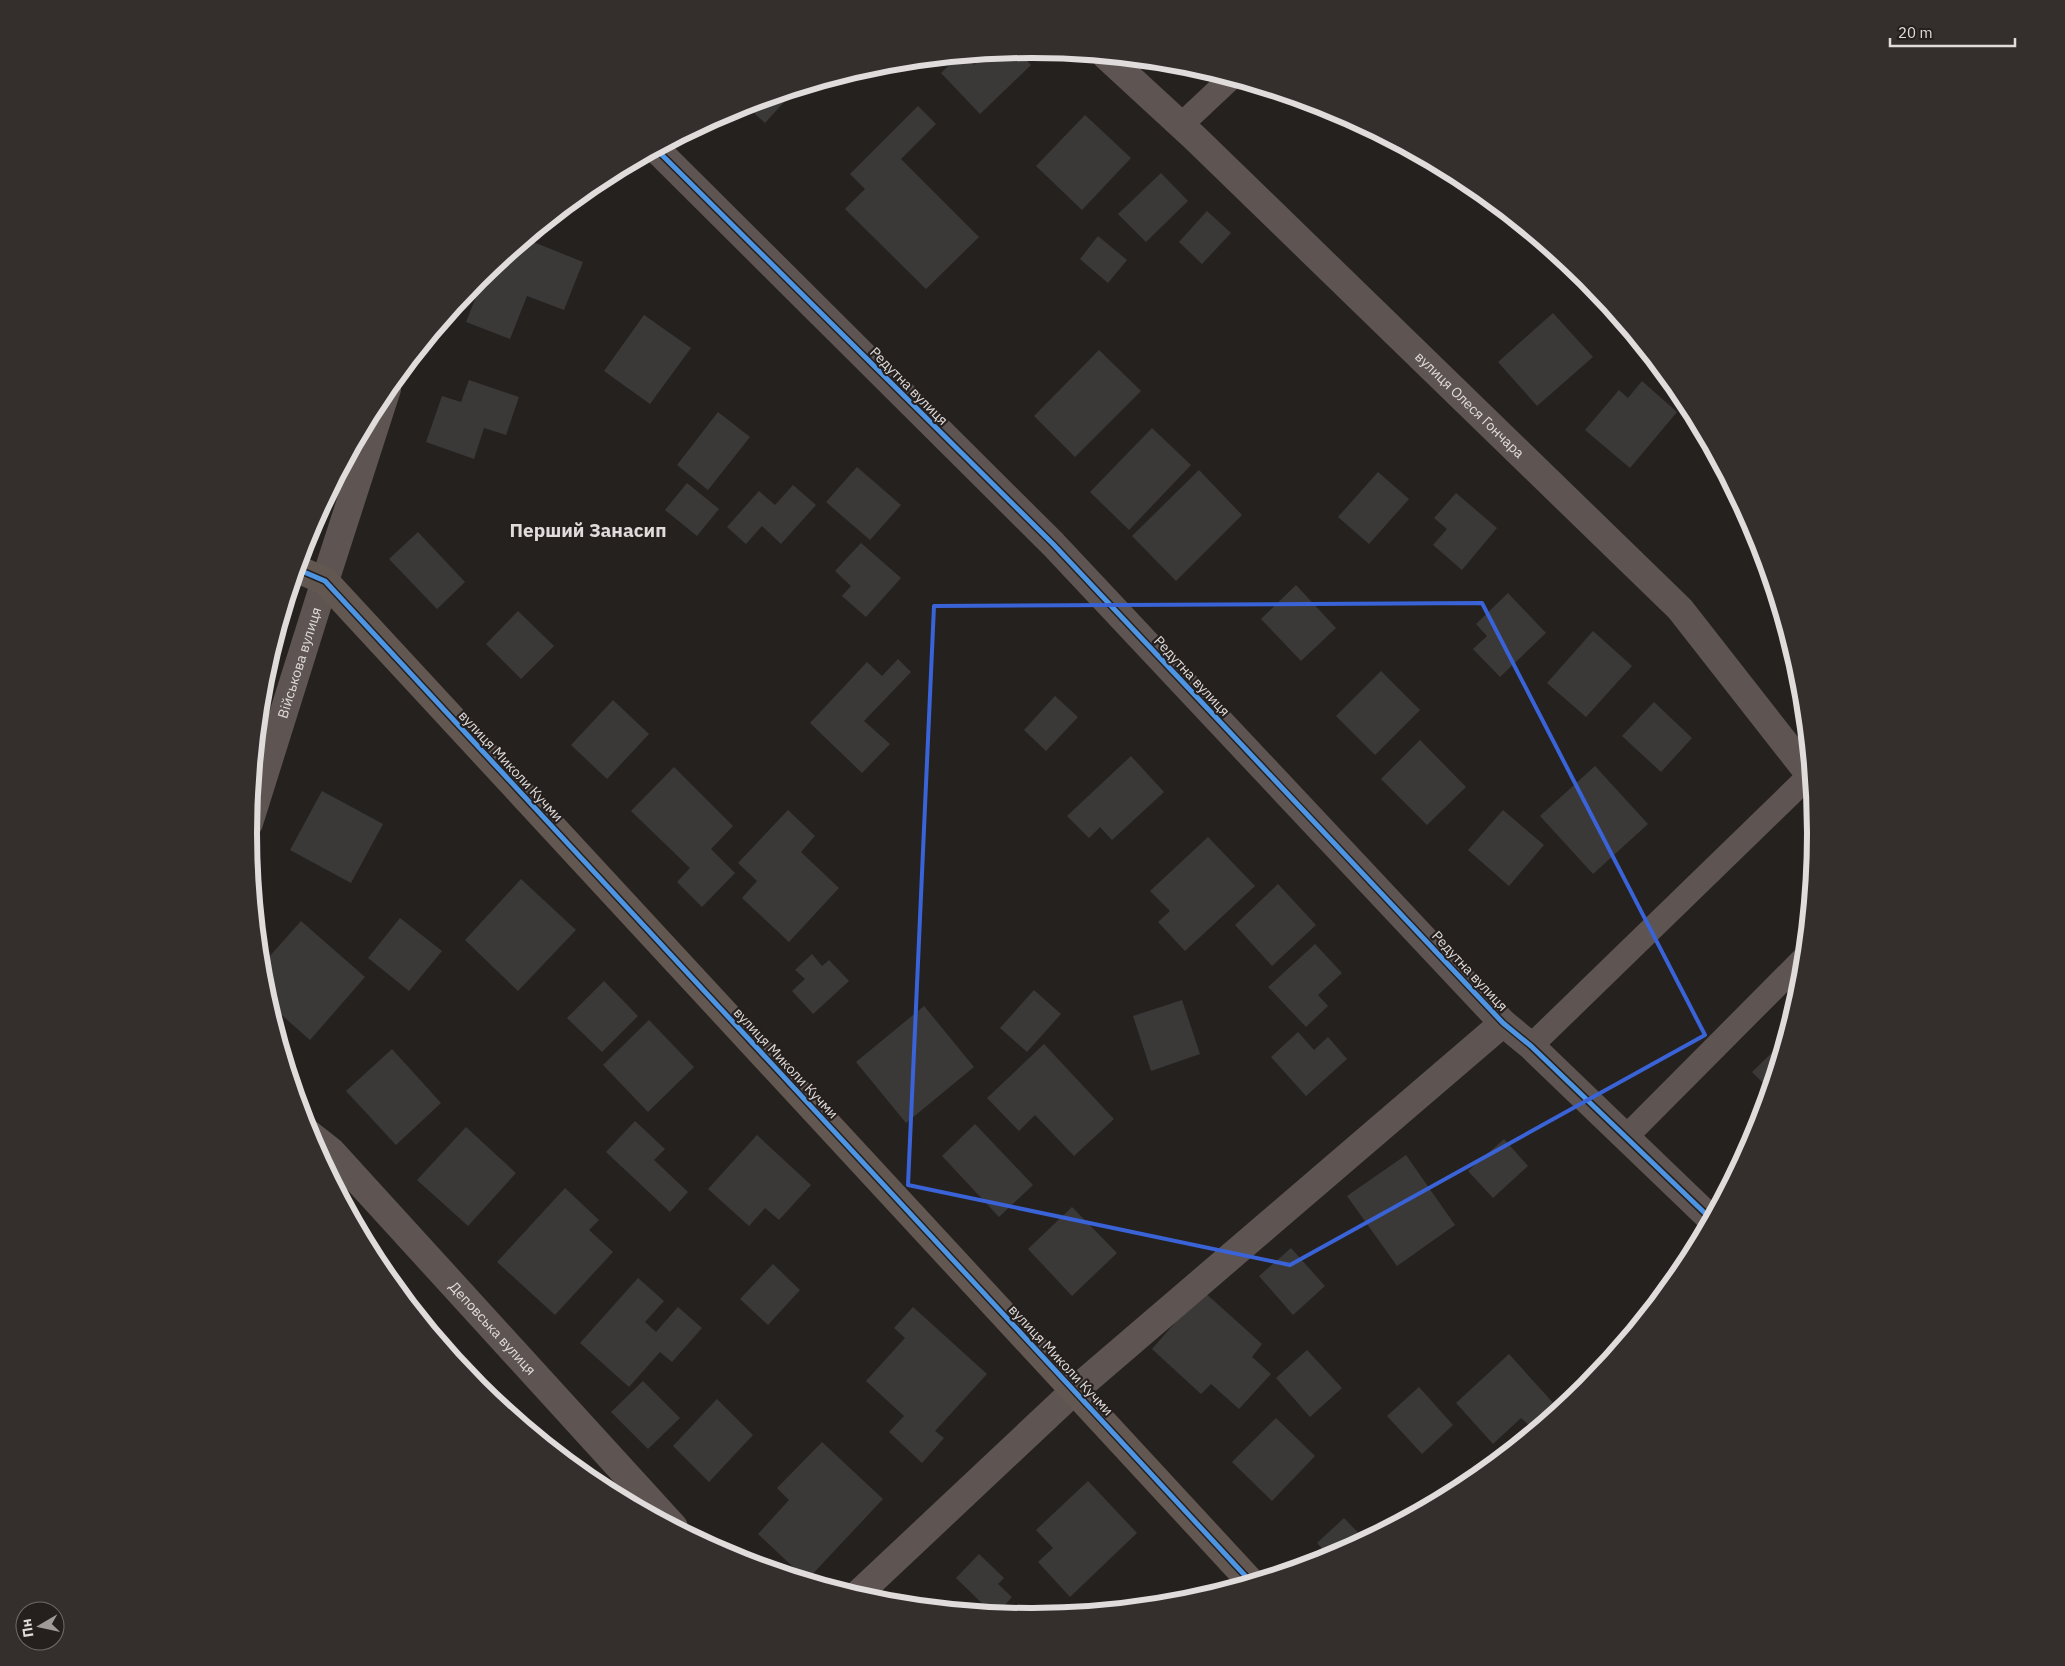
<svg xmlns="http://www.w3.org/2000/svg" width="2065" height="1666" viewBox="0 0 2065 1666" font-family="'IBM Plex Sans',sans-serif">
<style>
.building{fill:#3b3938}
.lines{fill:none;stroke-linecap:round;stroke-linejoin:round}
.lane{stroke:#5e5451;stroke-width:24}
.street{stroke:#5e5451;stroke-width:28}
.secondary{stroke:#635752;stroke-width:28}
.cycleway-casing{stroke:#25201e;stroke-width:8}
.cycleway{stroke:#4d94e3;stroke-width:5}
.marked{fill:none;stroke:#3a63d8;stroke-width:4;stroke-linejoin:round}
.labels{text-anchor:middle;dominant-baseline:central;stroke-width:4.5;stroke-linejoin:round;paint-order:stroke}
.street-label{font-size:14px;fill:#e0dcdb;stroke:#25201e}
.district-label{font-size:19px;font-weight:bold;fill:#e0dcdb;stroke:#25201e}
.rim{fill:none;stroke:#e0dcdb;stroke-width:6}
</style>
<rect width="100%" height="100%" fill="#24211f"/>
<!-- building -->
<g class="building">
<polygon points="1017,50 1031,65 980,114 941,73 959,56 965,55 974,65 986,53"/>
<polygon points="796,89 765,123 745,105"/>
<polygon points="918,106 936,124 901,159 979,237 926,289 845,209 865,189 850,174"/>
<polygon points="1085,115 1131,158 1082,210 1036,166"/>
<polygon points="1161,173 1188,201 1146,242 1118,214"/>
<polygon points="1207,211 1231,233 1202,264 1179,242"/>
<polygon points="1098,236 1127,260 1108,283 1080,259"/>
<polygon points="526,239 583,262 564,310 527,296 510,339 466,322 486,272"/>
<polygon points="1553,313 1593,357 1537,406 1498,362"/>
<polygon points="644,315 691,348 650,404 604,371"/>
<polygon points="1099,350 1141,391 1075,457 1034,416"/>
<polygon points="469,380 519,397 506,435 484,428 474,459 426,442 442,396 461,402"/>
<polygon points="1642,381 1677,412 1630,468 1585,430 1619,390 1628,398"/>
<polygon points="718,412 750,437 708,490 677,465"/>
<polygon points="1152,428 1191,465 1129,530 1090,492"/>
<polygon points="857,467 901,505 870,540 826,502"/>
<polygon points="1199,470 1242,515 1176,581 1132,536"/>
<polygon points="1378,472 1409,499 1369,544 1338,517"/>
<polygon points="687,483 719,509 697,536 665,510"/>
<polygon points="793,485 816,505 781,544 762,526 746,544 727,527 759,491 775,505"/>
<polygon points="1456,493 1497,528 1462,570 1433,545 1447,529 1434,518"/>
<polygon points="418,532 465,582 437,609 389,559"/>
<polygon points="861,543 901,578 866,617 842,596 851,586 835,571"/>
<polygon points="1296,585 1336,628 1301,661 1261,619"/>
<polygon points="1508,593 1546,633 1500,677 1473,649 1487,636 1476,624"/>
<polygon points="518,611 554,646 521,679 486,644"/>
<polygon points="1593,631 1632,666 1586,717 1547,683"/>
<polygon points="898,659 911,672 864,721 890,744 862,773 810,723 867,662 882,676"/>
<polygon points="1381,671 1420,710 1375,755 1336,716"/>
<polygon points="1055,696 1078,717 1046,751 1024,730"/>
<polygon points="613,700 649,734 607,779 571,745"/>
<polygon points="1654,702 1692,738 1661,772 1622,736"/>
<polygon points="1420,740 1466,787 1427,825 1381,779"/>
<polygon points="1131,756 1164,792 1112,840 1100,827 1089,838 1067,816"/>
<polygon points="1595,766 1648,824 1593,874 1540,816"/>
<polygon points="674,767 733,826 711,849 735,873 702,907 677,882 690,868 631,811"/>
<polygon points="322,791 383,824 351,883 290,850"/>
<polygon points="788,810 815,836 801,852 839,888 789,942 742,898 757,881 738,863"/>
<polygon points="1503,810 1544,845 1509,886 1468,850"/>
<polygon points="1208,837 1255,886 1185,951 1158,922 1170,911 1150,891"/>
<polygon points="521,879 576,930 518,991 465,940"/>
<polygon points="1278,884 1316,925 1272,966 1235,925"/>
<polygon points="400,918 442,951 409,991 368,958"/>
<polygon points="301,921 365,977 310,1040 268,1003 263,986 261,966"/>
<polygon points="1315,944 1342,973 1318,995 1328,1006 1306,1027 1268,987"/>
<polygon points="812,954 822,966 829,960 849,981 813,1014 792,991 805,979 795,970"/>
<polygon points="604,981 638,1016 602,1052 567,1018"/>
<polygon points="1034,990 1061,1014 1027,1052 1000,1028"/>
<polygon points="1182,1000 1200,1054 1151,1071 1133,1016"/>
<polygon points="924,1006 974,1067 906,1123 856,1062"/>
<polygon points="649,1020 694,1067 648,1112 603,1065"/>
<polygon points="1298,1032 1314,1050 1328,1037 1347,1059 1306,1096 1271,1057"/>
<polygon points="1786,1039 1770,1090 1752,1072"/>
<polygon points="1044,1044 1114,1119 1074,1156 1035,1115 1019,1131 987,1098"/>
<polygon points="392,1049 441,1103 396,1145 346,1091"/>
<polygon points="635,1121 665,1149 654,1160 688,1192 670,1212 606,1152"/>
<polygon points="975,1124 1033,1185 999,1217 942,1156"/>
<polygon points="466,1127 516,1173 468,1226 417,1180"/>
<polygon points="757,1135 811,1185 779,1220 765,1208 749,1226 708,1189"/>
<polygon points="1504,1139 1528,1166 1493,1198 1468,1171"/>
<polygon points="1406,1155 1455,1225 1397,1266 1347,1196"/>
<polygon points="565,1188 599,1220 589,1230 613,1252 555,1315 497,1262"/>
<polygon points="1072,1207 1117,1253 1072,1296 1028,1249"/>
<polygon points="1291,1248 1325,1286 1293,1315 1259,1276"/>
<polygon points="773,1264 800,1290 768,1325 740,1299"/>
<polygon points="638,1278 664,1301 645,1322 656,1332 678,1307 702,1328 672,1362 660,1352 629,1387 580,1343"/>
<polygon points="1203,1291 1262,1344 1252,1357 1271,1374 1239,1409 1211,1384 1201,1394 1152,1349"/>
<polygon points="913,1307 987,1374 935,1431 944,1438 922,1463 889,1432 904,1416 866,1381 905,1338 894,1328"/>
<polygon points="1307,1350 1342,1388 1310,1417 1276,1378"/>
<polygon points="1509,1354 1555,1405 1531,1427 1521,1418 1493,1444 1456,1403"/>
<polygon points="643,1381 680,1418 648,1449 611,1412"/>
<polygon points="1419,1387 1453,1425 1422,1454 1387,1416"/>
<polygon points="717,1399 753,1435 709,1482 673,1446"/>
<polygon points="1276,1418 1315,1456 1272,1501 1232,1462"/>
<polygon points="822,1442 883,1499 807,1580 758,1534 789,1500 777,1488"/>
<polygon points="1088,1481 1137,1533 1070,1597 1038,1562 1053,1548 1036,1530"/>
<polygon points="1344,1518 1365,1540 1331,1558 1317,1543"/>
<polygon points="979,1554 1004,1578 998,1584 1012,1597 997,1614 992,1613 956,1578"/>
<polygon points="1174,1597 1180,1603 1167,1604"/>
</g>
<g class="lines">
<!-- lane -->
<g class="lane">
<polyline points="1181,125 1231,78"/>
<polyline points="1531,1046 1811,774"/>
<polyline points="1626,1137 1804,958"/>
</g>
<!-- street -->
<g class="street">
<path id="s1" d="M1106,56l89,82 485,471 130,166"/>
<polyline points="656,149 1053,544 1503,1023 1531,1046 1711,1219"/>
<path id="s2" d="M249,823l76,-242 62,-192"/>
<path id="s3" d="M308,1133l23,18 343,376"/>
<polyline points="857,1595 1074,1391 1503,1023"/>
</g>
<!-- secondary -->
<polyline class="secondary" points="297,569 325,581 1251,1582"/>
<defs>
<g id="cycleway">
<polyline points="656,149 1053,544 1503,1023 1531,1046 1711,1219"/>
<polyline points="297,569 325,581 1251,1582"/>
</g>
</defs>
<!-- cycleway casing -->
<use href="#cycleway" class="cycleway-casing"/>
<!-- cycleway -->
<use href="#cycleway" class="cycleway"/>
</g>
<!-- marked area -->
<path class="marked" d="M1482,603l223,432 -415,230 -382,-80 26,-579z"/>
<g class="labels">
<!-- street labels -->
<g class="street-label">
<text transform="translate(909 386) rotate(45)">Редутна вулиця</text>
<text stroke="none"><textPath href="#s1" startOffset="504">вулиця Олеся Гончара</textPath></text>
<text stroke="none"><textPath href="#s2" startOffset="168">Військова вулиця</textPath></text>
<text transform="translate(1192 676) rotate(47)">Редутна вулиця</text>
<text transform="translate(511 766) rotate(47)">вулиця Миколи Кучми</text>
<text transform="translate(1470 971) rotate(47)">Редутна вулиця</text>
<text transform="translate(786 1063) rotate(47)">вулиця Миколи Кучми</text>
<text stroke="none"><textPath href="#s3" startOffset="269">Деповська вулиця</textPath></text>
<text transform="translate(1061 1360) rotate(47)">вулиця Миколи Кучми</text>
</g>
<!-- district labels -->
<g class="district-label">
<text x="588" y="530">Перший Занасип</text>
</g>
</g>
<!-- crop -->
<path d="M0 0H2065V1666H0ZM257 833a775 775 0 1 1 1550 0a775 775 0 1 1-1550 0Z" fill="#342f2d" fill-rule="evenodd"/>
<path class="rim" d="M257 833a775 775 0 1 1 1550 0a775 775 0 1 1-1550 0Z"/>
<!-- north arrow -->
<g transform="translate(40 1626) rotate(261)"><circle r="24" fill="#25201e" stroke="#706b6a"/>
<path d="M0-4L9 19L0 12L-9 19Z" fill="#9e9b99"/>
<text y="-8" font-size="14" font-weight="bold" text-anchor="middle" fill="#e0dcdb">Пн</text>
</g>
<!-- scale -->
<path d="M1890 38v8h125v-8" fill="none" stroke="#e0dcdb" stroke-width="2.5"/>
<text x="1898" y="38" font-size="15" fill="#e0dcdb" stroke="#25201e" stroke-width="4" paint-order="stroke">20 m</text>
</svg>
